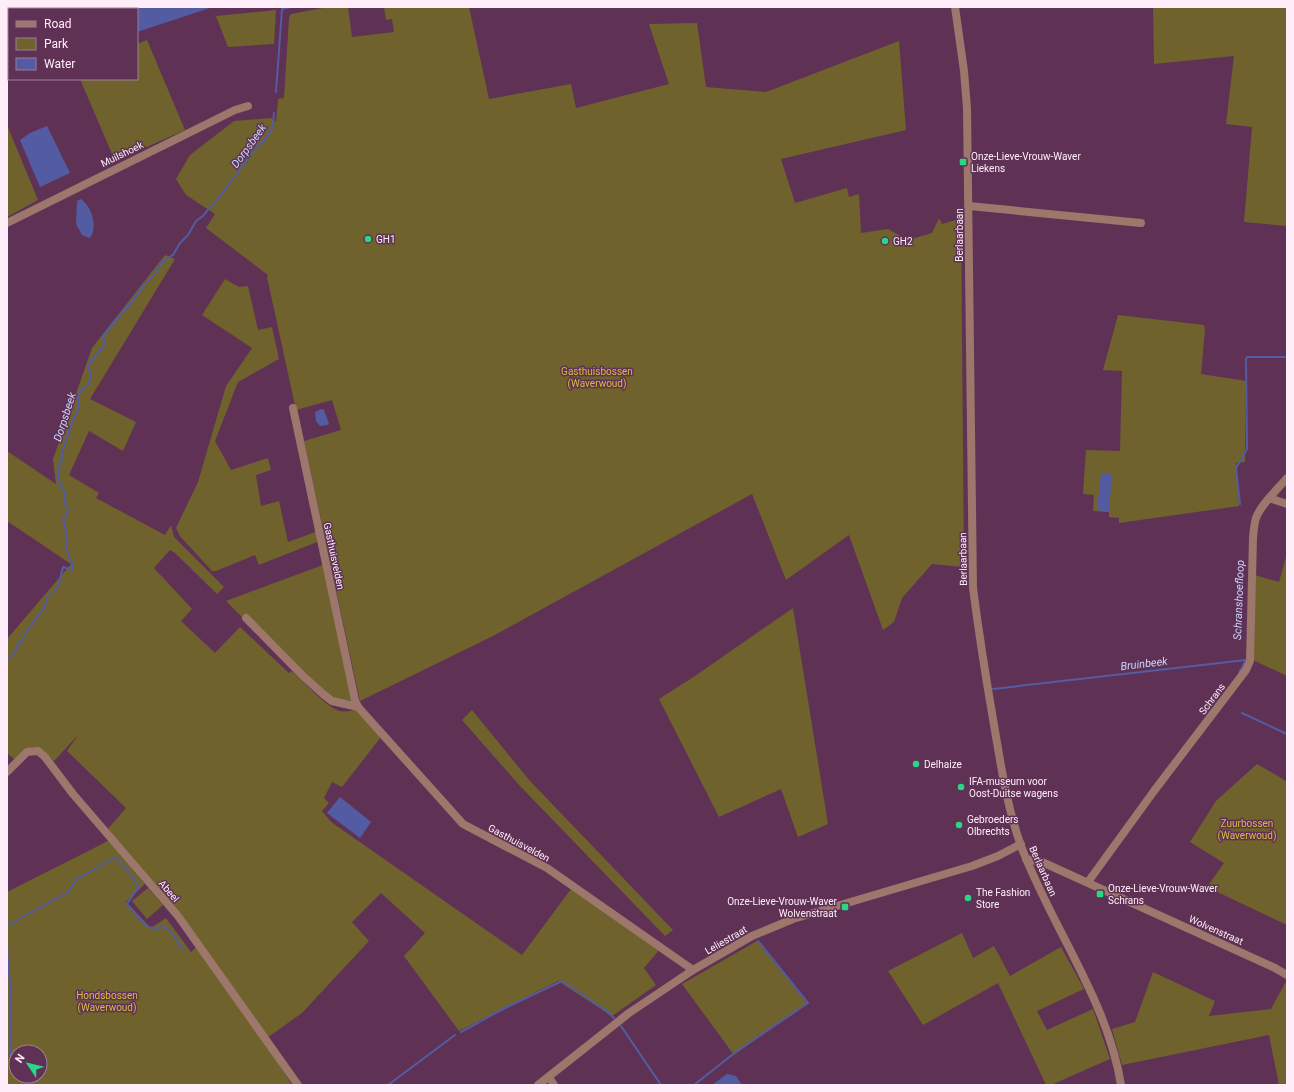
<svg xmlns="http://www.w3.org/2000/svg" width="1294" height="1092" viewBox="0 0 1294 1092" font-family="Roboto,sans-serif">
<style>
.green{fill:#6f622c;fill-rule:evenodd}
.water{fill:#535ca3}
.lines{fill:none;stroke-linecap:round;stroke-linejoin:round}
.stream{stroke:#535ca3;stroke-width:2}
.minor{stroke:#9d766c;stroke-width:8}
.poi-dot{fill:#28d885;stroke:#5f3255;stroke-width:1.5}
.labels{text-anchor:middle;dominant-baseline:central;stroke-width:3;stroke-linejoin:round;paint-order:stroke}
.street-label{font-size:10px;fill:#ffeefa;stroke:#5f3255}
.poi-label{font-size:10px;fill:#ffeefa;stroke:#5f3255;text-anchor:start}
.park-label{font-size:10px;fill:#d9bd3f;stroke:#5f3255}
.water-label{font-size:11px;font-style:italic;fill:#ccd5fe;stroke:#5f3255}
</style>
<rect width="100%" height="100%" fill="#5f3255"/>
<!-- green -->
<g class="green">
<polygon points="328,7 348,7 352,37 394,32 392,19 386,20 384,7 469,7 489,99 571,84 576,108 669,84 649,24 697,23 706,87 766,92 899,41 906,130 781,159 795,203 847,188 849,197 859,194 861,233 888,229 908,240 932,233 939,218 942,224 956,220 956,214 961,212 964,567 932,564 902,598 894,622 883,630 849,535 786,580 752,494 493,636 360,701 304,441 341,430 332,400 296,410 267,277 268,275 206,228 215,214 186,195 176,179 190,155 234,121 271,118 276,122 278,99 284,98 289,18 291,14"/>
<polygon points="1153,7 1287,7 1287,226 1244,222 1252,127 1226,124 1234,56 1154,64"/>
<polygon points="276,10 274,44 228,47 216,16"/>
<polygon points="147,40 185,130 115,161 80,79 137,79 137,44"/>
<polygon points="7,125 38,200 7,217"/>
<path d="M165,255l10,4 -85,140 46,23 -13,29 -34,-20 -20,44 30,18 -3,5 69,37 6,-10 3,12 50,50 -7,7 -42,-41 -5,-3 -16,18 38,41 -11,12 34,32 25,-26 49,46 3,-2c10,9 35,37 48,40 5,1 10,0 15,-1l26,27 -39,50 -10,-5 -8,16 5,5 -7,8 9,11 191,133 49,-66 89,60 -16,19 12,17 -44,31 -54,-35 -99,50 -55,-75 21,-23 -44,-40 -29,29 17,19 -67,72 -38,27 28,45h-285v-193l103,-52 35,44 -19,18 25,26 15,-10 25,34 9,-9 -93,-113 19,-22 -59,-57 11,-16 -24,26c-17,-16 -23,-19 -39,-1l-8,-7v-114l64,-75 -64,-43v-70l49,33 -3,-25 39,-111zM16,1052h24v24h-24z"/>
<polygon points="225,279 239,287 248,286 258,330 272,327 279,359 238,382 215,441 231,470 268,458 271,470 256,475 261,506 279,501 288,542 318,531 317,542 259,565 255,555 216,571 212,571 180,536 176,528 198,482 226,386 252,348 202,315"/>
<polygon points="1118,315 1204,325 1205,330 1201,374 1246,381 1245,462 1236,463 1239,506 1119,523 1119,518 1109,517 1109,512 1093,511 1094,495 1083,494 1086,450 1120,451 1122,371 1103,370"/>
<polygon points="1287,553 1287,676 1253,660 1255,575 1279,582"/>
<polygon points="323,565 353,703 337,704 286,661 226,601"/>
<polygon points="793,608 828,824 798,837 781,789 719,817 659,699 695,676"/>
<polygon points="472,710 530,781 673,930 665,936 520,786 462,720"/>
<polygon points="1257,764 1286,781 1287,780 1287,925 1207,887 1224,863 1190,842 1216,801"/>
<polygon points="148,888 163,905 147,919 132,901"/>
<polygon points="962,933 973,958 994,946 1010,976 1061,947 1084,989 1037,1011 1047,1030 1093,1009 1110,1059 1051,1085 1046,1085 998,983 923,1025 888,971"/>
<polygon points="757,941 807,1003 734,1055 682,984"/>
<polygon points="1153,972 1215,1001 1209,1016 1271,1009 1285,983 1287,984 1287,1085 1279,1085 1269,1035 1122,1065 1112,1029 1135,1022"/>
</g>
<!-- water -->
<g class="water">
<polygon points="128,7 213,7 137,32 137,9 129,9"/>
<polygon points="47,126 70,173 40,187 20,140 30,133"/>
<path d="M81,199c11,8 17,28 9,39l-8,-3 -6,-11 1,-23z"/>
<polygon points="321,409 324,410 329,424 327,425 320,426 316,421 315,412"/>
<polygon points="1101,473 1112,473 1109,512 1097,510"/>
<polygon points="340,797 371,822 360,838 327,813"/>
<polygon points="727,1074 736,1076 742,1085 712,1085"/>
</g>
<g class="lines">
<!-- stream -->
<g class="stream">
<polyline points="276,92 282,9 290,7"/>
<polyline points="1240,504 1236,468 1247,449 1246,359 1247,357 1287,357"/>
<polyline points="7,659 15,653 18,642 23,643 24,635 44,608 47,598 58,587 63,567 72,570 72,563 66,548 66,533 63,518 69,510 64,502 64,491 58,480 58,468 62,460 62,452 67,439 69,430 79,407 79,394 82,389 88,385 91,376 88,365 105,344 103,336 125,309 131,303 144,285 155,274 163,261 173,255 180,243 188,235 196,221 203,216 214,202 217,200 252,153 267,137 273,126 274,113"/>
<polyline points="993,689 1246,660 1239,673"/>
<polyline points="1242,713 1287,734"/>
<path d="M7,926l61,-34 9,-13 35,-20 5,-1 20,25 1,5 -11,16 20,23 8,1 10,-1c8,6 13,14 17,23"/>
<polyline points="7,943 8,964 11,993 10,1070"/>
<polyline points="621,1026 661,1085"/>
<polyline points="461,1032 501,1010 562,981 605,1010 614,1018"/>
<polyline points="388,1085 455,1035"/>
<polyline points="694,1085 737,1051 808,1003 758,941"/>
</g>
<!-- minor -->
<g class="minor">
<path d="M955,7l9,64 3,37 6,480c6,46 13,91 21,137 7,41 13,82 27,121 30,80 87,155 100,239"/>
<polyline points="969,206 1141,223"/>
<polyline points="7,223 235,110 248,106"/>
<polyline points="293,408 355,700 358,707 463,824 547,868 693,970"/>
<polyline points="1269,498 1287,504"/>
<polyline points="246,618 303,676 323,694 332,701 358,707"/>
<polyline points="7,772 27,752 38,751 45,757 73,794 178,916 298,1085"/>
<polyline points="1026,859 1042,862 1275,968 1287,975"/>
<path d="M1088,882l66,-91 92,-121 4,-9 3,-124c1,-7 1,-13 3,-19 5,-14 22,-29 31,-40"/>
<polyline points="549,1077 554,1085"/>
<polyline points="538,1085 629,1013 693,970 752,936 793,919 972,866 998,856 1021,844"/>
</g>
</g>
<!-- markers -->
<g class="poi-dot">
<rect x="959" y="158" width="8" height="8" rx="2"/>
<circle cx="368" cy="239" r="4"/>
<circle cx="885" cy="241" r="4"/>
<circle cx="916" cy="764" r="4"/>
<circle cx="961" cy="787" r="4"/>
<circle cx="959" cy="825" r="4"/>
<rect x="1096" y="890" width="8" height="8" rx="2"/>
<circle cx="968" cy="898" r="4"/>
<rect x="841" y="903" width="8" height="8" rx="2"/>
</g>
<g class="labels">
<!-- street labels -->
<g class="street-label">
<text transform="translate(122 154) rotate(-26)">Muilshoek</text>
<text transform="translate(959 235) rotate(-90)">Berlaarbaan</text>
<text transform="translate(334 556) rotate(78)">Gasthuisvelden</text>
<text transform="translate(963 559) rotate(-91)">Berlaarbaan</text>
<text transform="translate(1212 699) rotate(-53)">Schrans</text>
<text transform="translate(519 843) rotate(28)">Gasthuisvelden</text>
<text transform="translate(1043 871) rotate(66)">Berlaarbaan</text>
<text transform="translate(169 891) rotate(49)">Abeel</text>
<text transform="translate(1216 930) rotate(24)">Wolvenstraat</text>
<text transform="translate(726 940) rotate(-30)">Leliestraat</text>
</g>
<!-- poi labels -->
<g class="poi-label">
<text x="971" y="156">Onze-Lieve-Vrouw-Waver<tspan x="971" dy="12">Liekens</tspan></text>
<text x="376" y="239">GH1</text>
<text x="893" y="241">GH2</text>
<text x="924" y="764">Delhaize</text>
<text x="969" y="781">IFA-museum voor<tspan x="969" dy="12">Oost-Duitse wagens</tspan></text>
<text x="967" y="819">Gebroeders<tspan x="967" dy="12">Olbrechts</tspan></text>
<text x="1108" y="888">Onze-Lieve-Vrouw-Waver<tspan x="1108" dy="12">Schrans</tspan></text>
<text x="976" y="892">The Fashion<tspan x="976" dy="12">Store</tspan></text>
<text x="837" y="901" text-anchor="end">Onze-Lieve-Vrouw-Waver<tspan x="837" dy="12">Wolvenstraat</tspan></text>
</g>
<!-- park labels -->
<g class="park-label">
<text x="597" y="371">Gasthuisbossen<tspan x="597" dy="12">(Waverwoud)</tspan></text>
<text x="1247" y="823">Zuurbossen<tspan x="1247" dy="12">(Waverwoud)</tspan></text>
<text x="107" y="995">Hondsbossen<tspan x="107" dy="12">(Waverwoud)</tspan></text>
</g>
<!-- water labels -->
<g class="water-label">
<text transform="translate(249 146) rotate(-54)">Dorpsbeek</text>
<text transform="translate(65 417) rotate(-72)">Dorpsbeek</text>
<text transform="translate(1239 600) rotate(-88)">Schranshoefloop</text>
<text transform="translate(1144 664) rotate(-7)">Bruinbeek</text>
</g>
</g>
<!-- border -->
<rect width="1294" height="1092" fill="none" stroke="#ffeefa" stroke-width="16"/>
<!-- legend -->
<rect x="8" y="8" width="130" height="72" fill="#5f3255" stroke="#9f7d97"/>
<rect x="16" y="21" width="20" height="6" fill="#9d766c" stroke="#9f7d97"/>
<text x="44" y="28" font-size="12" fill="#ffeefa">Road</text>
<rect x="16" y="38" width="20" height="12" fill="#6f622c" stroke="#9f7d97"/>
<text x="44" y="48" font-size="12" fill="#ffeefa">Park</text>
<rect x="16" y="58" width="20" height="12" fill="#535ca3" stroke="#9f7d97"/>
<text x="44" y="68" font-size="12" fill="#ffeefa">Water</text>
<!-- north arrow -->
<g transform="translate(28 1064) rotate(305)"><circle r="19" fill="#5f3255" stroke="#9f7d97"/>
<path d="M0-3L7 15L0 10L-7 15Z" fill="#28d885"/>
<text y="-6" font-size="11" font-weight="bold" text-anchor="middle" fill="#ffeefa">N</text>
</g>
</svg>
